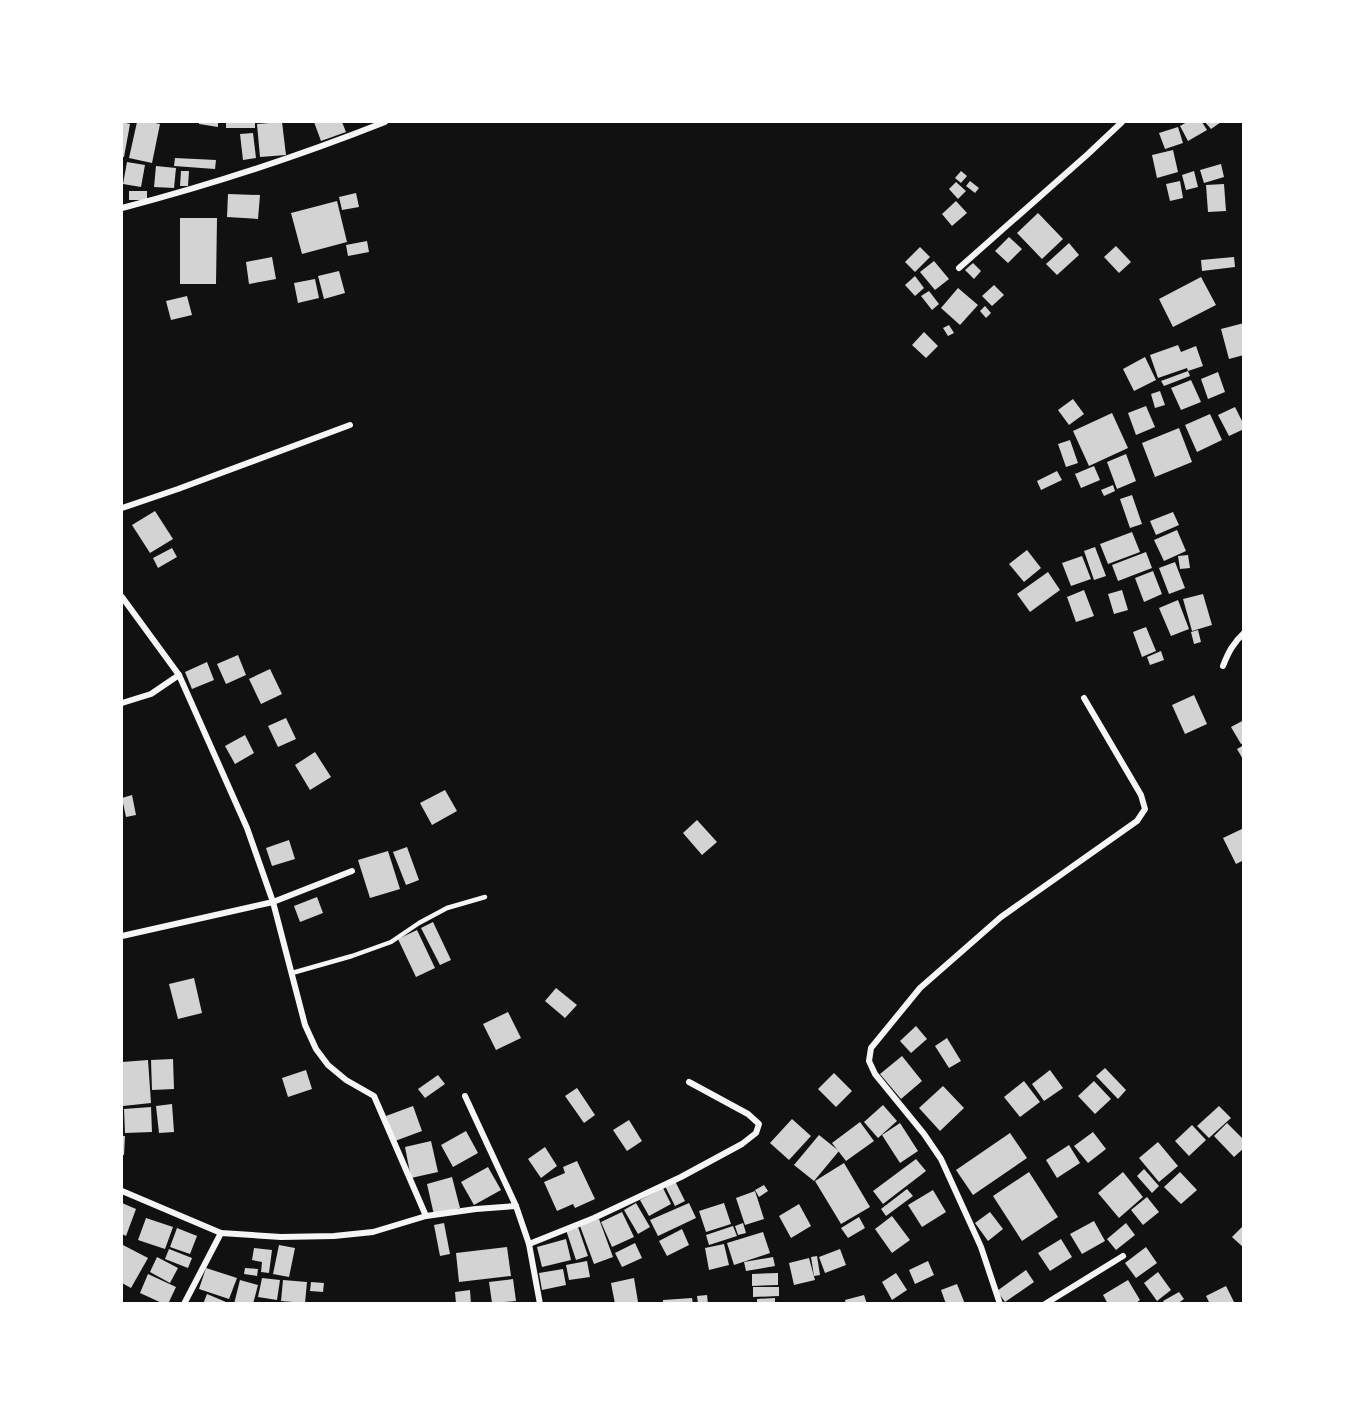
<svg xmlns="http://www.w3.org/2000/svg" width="1365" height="1425" viewBox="0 0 1365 1425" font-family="Georgia,serif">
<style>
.building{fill:#d3d3d3}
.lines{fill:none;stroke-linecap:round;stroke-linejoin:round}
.service{stroke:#f5f5f5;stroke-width:4.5}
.minor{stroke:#f5f5f5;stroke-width:6}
</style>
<rect width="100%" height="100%" fill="#111"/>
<!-- building -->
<g class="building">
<polygon points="122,122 130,124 124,157 122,157"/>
<polygon points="137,122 150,122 160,124 152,163 129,158"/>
<polygon points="199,122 218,122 218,127 199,124"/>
<rect x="226" y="122" width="29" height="6"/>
<polygon points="282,122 286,155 260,157 257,124"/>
<polygon points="314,122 342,122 346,132 321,141"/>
<polygon points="1187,122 1202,122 1207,130 1188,141 1180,126"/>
<polygon points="1205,122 1221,122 1211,129"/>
<polygon points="1178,127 1183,143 1165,149 1159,133"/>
<polygon points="253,133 256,158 243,160 240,134"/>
<polygon points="1173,150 1178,172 1157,178 1152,155"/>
<polygon points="175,158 216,160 215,169 174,166"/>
<polygon points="127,162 145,165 141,187 123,184"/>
<polygon points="1221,164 1224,177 1204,183 1200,170"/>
<polygon points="156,166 176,168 174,188 154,187"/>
<polygon points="181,171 189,171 188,186 180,186"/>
<polygon points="961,171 967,176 961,183 955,178"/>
<polygon points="1194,171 1198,187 1186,190 1182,175"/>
<polygon points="970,181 979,188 975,193 966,186"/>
<polygon points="1180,181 1183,198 1170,201 1166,184"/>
<polygon points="956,182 966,191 958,199 949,189"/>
<polygon points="1224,184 1226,211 1208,212 1206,185"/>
<rect x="129" y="191" width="18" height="9"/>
<polygon points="356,193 359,207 342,210 339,197"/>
<polygon points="228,194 260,195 258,219 227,217"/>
<polygon points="337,201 347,242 302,254 291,213"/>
<polygon points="956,201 967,213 952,226 942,214"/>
<polygon points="1038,213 1063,239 1042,259 1017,233"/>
<polygon points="180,218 217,218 216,284 180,284"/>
<polygon points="1009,237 1022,249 1008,263 995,251"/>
<polygon points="367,241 369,252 348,256 346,245"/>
<polygon points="1069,243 1079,255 1057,275 1046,264"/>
<polygon points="1116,246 1131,262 1119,273 1104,257"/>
<polygon points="920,247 930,257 915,272 905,262"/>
<polygon points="272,257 276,279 249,284 246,262"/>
<polygon points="1234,257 1235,267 1202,271 1201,260"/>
<polygon points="934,261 949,279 935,290 920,272"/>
<polygon points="973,263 981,271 974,279 965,270"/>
<polygon points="339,271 345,293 324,299 318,276"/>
<polygon points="915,276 924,288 915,296 905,285"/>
<polygon points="1201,277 1216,305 1173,327 1159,299"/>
<polygon points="315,279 319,298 298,303 294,283"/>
<polygon points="994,285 1004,295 992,306 982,296"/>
<polygon points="958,288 978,305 960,325 941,308"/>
<polygon points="929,291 939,304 932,310 921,296"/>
<polygon points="187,296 192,315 171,320 166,301"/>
<polygon points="985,306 991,313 986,318 980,311"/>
<polygon points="1244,323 1244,355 1229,359 1221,329"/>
<polygon points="949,325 954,333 948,336 943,328"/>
<polygon points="924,332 938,346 926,358 912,345"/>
<polygon points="1178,345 1181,352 1196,346 1203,366 1188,371 1187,368 1158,378 1150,355"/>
<polygon points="1145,357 1156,380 1134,391 1123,369"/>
<polygon points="1188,371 1190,376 1164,386 1161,381"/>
<polygon points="1218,372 1225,392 1208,399 1201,379"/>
<polygon points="1191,380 1201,402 1181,410 1171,388"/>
<polygon points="1160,391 1165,405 1155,408 1151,394"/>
<polygon points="1073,399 1084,414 1069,425 1058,410"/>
<polygon points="1146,406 1155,427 1136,435 1128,413"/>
<polygon points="1235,407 1244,425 1244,429 1229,436 1218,415"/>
<polygon points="1112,413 1128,448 1089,466 1073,431"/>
<polygon points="1210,414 1222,440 1197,452 1185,425"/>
<polygon points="1179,428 1192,462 1155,477 1142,443"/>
<polygon points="1070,440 1078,463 1066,467 1058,444"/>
<polygon points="1126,454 1136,481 1117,489 1107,462"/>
<polygon points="1094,466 1100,480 1081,488 1075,474"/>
<polygon points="1057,471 1062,480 1041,490 1037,481"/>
<polygon points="1113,485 1115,491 1104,496 1101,490"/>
<polygon points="1132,495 1142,524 1130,528 1120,499"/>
<polygon points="155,511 173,539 150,553 132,525"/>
<polygon points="1173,512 1179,525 1156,535 1150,521"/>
<polygon points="1177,530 1186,551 1164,561 1154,540"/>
<polygon points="1132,532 1140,552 1108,564 1100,544"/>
<polygon points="1095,547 1106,576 1094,580 1084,551"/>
<polygon points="172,548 177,557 158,568 153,558"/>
<polygon points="1027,550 1041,568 1024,582 1009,564"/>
<polygon points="1146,552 1152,568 1118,581 1112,565"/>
<polygon points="1188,555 1190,568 1180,569 1178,556"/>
<polygon points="1082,556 1091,579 1071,586 1062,563"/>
<polygon points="1175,562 1185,588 1169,594 1159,568"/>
<polygon points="1153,571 1162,594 1144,602 1135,578"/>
<polygon points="1048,572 1060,590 1030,612 1017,594"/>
<polygon points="1084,590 1094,616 1076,622 1067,597"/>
<polygon points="1122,590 1128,610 1114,614 1108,594"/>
<polygon points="1203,594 1212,625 1192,631 1183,599"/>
<polygon points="1178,600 1189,629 1171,636 1159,608"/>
<polygon points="1146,627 1156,651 1142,657 1133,632"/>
<polygon points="1198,630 1201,642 1194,644 1191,632"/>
<polygon points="1161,651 1164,660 1150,665 1147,657"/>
<polygon points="238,655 246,675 226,684 217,664"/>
<polygon points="207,662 214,680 192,689 185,672"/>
<polygon points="270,669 282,694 261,704 249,679"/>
<polygon points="1194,695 1207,724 1185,734 1172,705"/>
<polygon points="286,718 296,739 278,747 268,726"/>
<polygon points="1244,720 1244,743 1241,744 1231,727"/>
<polygon points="245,735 254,753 235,764 225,746"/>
<polygon points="1244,745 1244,761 1237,749"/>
<polygon points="315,752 331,777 310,790 295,765"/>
<polygon points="445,790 457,811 432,825 420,803"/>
<polygon points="132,795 136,815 126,817 122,798"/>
<polygon points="697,820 717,842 702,855 683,833"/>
<polygon points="1244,828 1244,860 1236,864 1223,838"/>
<polygon points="289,840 295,859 272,866 266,848"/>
<polygon points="407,847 419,880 406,885 393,852"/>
<polygon points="388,851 400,889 370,898 358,860"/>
<polygon points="317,897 323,913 300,922 294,906"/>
<polygon points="433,922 451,960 440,965 421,928"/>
<polygon points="417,930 435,968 416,977 398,939"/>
<polygon points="194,978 202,1013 178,1019 169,984"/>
<polygon points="556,988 577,1005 565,1018 545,1001"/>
<polygon points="508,1012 521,1038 496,1050 483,1024"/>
<polygon points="916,1026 927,1039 911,1053 900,1041"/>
<polygon points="947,1038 961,1061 949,1068 935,1046"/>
<polygon points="902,1056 922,1081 901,1099 880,1074"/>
<polygon points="173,1059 174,1089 152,1090 151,1060"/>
<polygon points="148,1060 151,1103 123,1106 122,1062"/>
<polygon points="1105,1068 1126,1090 1118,1099 1096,1076"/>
<polygon points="306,1070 312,1089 288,1097 282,1078"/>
<polygon points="1050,1070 1063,1088 1044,1101 1032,1084"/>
<polygon points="834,1073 852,1091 836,1107 818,1089"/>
<polygon points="438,1075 445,1084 425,1098 418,1089"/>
<polygon points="1024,1081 1040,1102 1020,1117 1004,1097"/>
<polygon points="1094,1081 1111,1099 1095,1114 1078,1096"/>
<polygon points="943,1086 964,1108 940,1131 919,1108"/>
<polygon points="577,1088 595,1115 584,1123 565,1096"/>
<polygon points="172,1104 174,1132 159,1133 156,1106"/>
<polygon points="883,1105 897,1121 878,1138 864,1122"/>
<polygon points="413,1106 422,1131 395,1141 386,1116"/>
<polygon points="1219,1106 1231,1118 1209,1138 1197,1126"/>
<polygon points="151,1107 152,1132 125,1133 124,1109"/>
<polygon points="792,1119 811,1136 789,1160 770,1143"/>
<polygon points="629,1120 642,1141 627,1151 613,1130"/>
<polygon points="860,1122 874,1141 846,1161 832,1143"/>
<polygon points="900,1123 918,1151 900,1163 882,1135"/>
<polygon points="1227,1123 1244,1140 1244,1148 1234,1157 1214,1136"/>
<polygon points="1192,1125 1206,1140 1189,1156 1175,1141"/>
<polygon points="466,1131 478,1153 453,1167 441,1145"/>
<polygon points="1093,1132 1106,1149 1088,1163 1074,1146"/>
<polygon points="1010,1133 1027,1158 973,1195 956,1170"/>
<polygon points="819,1135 839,1151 814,1181 794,1165"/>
<polygon points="122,1136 125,1136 124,1155 122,1155"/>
<polygon points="431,1141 438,1172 411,1178 405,1147"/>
<polygon points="1158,1142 1178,1166 1159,1182 1139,1158"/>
<polygon points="1069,1145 1080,1163 1057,1178 1046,1160"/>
<polygon points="545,1147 557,1166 541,1178 528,1159"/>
<polygon points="916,1159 926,1171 883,1204 873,1191"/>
<polygon points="577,1161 595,1199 575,1208 573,1204 557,1211 544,1182 565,1173 563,1167"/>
<polygon points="844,1163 870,1207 841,1224 815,1181"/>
<polygon points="488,1167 501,1190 474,1205 461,1182"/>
<polygon points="1144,1169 1159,1186 1152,1193 1137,1176"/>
<polygon points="1029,1172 1058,1217 1022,1241 993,1196"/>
<polygon points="1123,1172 1143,1197 1119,1218 1098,1193"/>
<polygon points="1180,1172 1197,1190 1181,1204 1164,1187"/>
<polygon points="452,1177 460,1208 434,1215 427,1184"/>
<polygon points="675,1181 685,1201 675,1206 665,1186"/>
<polygon points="764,1185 768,1191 759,1197 755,1190"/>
<polygon points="663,1188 671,1204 649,1216 640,1200"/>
<polygon points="907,1189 913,1196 886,1216 881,1209"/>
<polygon points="933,1190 946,1212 922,1227 908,1205"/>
<polygon points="755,1191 764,1219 745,1225 736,1198"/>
<polygon points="1147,1197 1159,1212 1143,1225 1131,1210"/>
<polygon points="122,1203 136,1209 126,1236 122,1234"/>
<polygon points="636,1203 650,1227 638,1234 624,1210"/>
<polygon points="689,1203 696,1218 658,1236 650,1220"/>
<polygon points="724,1203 731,1224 706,1232 699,1211"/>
<polygon points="799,1204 811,1226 791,1238 779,1216"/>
<polygon points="622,1212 634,1237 612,1247 601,1222"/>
<polygon points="990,1212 1003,1229 988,1241 975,1223"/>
<polygon points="892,1216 910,1240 892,1253 875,1229"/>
<polygon points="859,1217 865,1228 848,1238 841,1228"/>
<polygon points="146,1218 173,1227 165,1249 138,1240"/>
<polygon points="599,1219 613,1257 594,1264 580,1226"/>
<polygon points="1094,1221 1105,1241 1082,1254 1070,1234"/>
<polygon points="444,1223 450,1254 440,1256 434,1225"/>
<polygon points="743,1223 746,1233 738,1235 735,1226"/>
<polygon points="1126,1223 1135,1235 1116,1250 1107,1239"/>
<polygon points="1244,1225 1244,1248 1232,1237"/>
<polygon points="733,1226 737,1236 709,1245 706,1235"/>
<polygon points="578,1227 588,1256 576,1260 566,1230"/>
<polygon points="177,1228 197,1236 190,1254 170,1247"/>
<polygon points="682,1229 689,1245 667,1256 659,1241"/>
<polygon points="763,1232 770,1253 734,1265 727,1243"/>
<polygon points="566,1239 571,1260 542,1267 537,1247"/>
<polygon points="1061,1239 1072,1257 1050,1271 1038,1253"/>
<polygon points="635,1243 642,1258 622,1267 615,1253"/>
<polygon points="724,1244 729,1265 709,1270 705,1248"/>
<polygon points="123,1245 148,1258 131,1288 122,1283 122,1248"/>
<polygon points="279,1245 295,1248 289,1277 273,1274"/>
<polygon points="507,1247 511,1276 459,1282 456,1253"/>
<polygon points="1146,1247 1157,1263 1136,1278 1125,1263"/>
<polygon points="254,1248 272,1250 269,1273 261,1272 262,1262 252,1260"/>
<polygon points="169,1249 192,1258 188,1268 165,1259"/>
<polygon points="840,1249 846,1265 825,1273 819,1257"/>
<polygon points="817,1256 820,1275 814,1276 811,1257"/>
<polygon points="157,1257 178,1268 170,1283 150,1272"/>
<polygon points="773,1257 775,1266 746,1271 744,1262"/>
<polygon points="809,1258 815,1280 794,1285 789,1263"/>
<polygon points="587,1261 590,1277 569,1280 566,1265"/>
<polygon points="928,1261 934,1275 915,1284 909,1270"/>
<polygon points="206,1268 237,1278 229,1299 199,1289"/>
<polygon points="245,1268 258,1269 257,1276 244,1274"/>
<polygon points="563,1269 566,1285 542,1290 539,1273"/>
<polygon points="1026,1270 1034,1282 1005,1302 997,1291"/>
<polygon points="1158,1272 1171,1290 1157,1301 1144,1283"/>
<polygon points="778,1273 778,1285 752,1286 752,1274"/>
<polygon points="896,1273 907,1290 892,1300 882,1282"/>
<polygon points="148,1274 176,1287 168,1304 164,1304 140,1293"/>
<polygon points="262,1278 280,1280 277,1300 258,1297"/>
<polygon points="634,1278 638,1302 615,1304 611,1283"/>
<polygon points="513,1279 516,1301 492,1303 489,1282"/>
<polygon points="240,1280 258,1285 253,1304 234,1304"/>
<polygon points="283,1280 307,1282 305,1303 281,1301"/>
<polygon points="1128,1280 1140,1300 1135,1304 1108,1304 1103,1295"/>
<polygon points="311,1282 324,1283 323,1292 310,1291"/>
<polygon points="957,1284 965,1304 946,1304 941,1290"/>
<polygon points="1226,1286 1235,1304 1210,1304 1206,1296"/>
<polygon points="753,1287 779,1287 779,1296 753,1297"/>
<polygon points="470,1290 471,1304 456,1304 455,1292"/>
<polygon points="1179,1292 1184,1299 1177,1304 1165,1304 1163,1301"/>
<polygon points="207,1294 226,1302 225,1304 203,1304"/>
<polygon points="707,1295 708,1304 698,1304 697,1296"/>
<polygon points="864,1295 867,1304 846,1304 845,1300"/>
<polygon points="692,1298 693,1304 663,1304 663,1300"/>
<polygon points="775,1298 775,1304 757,1304 757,1299"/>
</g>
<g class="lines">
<!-- service -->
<polyline class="service" points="292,973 352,956 391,942 419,923 447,908 485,897"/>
<!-- minor -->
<g class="minor">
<path d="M122,208c89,-23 177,-52 263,-86"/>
<polyline points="959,268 1088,154 1122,122"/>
<polyline points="122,508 178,489 350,425"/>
<polyline points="122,597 179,675 247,828 273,902 122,936"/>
<path d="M1223,666c5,-13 10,-23 21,-33"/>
<polyline points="122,703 151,694 179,675"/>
<polyline points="352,871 273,902 305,1025 316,1049 328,1065 346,1080 374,1096 426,1216"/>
<polyline points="465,1096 516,1206 529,1244 540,1304"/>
<polyline points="122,1191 221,1233 281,1237 334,1236 373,1232 426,1216 476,1209 516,1206"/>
<polyline points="529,1244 594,1218 681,1177 742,1144 756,1133 759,1124 748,1114 689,1082"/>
<polyline points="184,1304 221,1233"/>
<polyline points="1000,1304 981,1247 941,1159 924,1134 875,1074 869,1061 871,1048 920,988 1001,917 1137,821 1145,809 1141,795 1084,698"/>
<polyline points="1045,1304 1123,1256"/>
</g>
</g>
<!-- border -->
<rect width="1365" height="1425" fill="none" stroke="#ffffff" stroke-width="246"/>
</svg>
